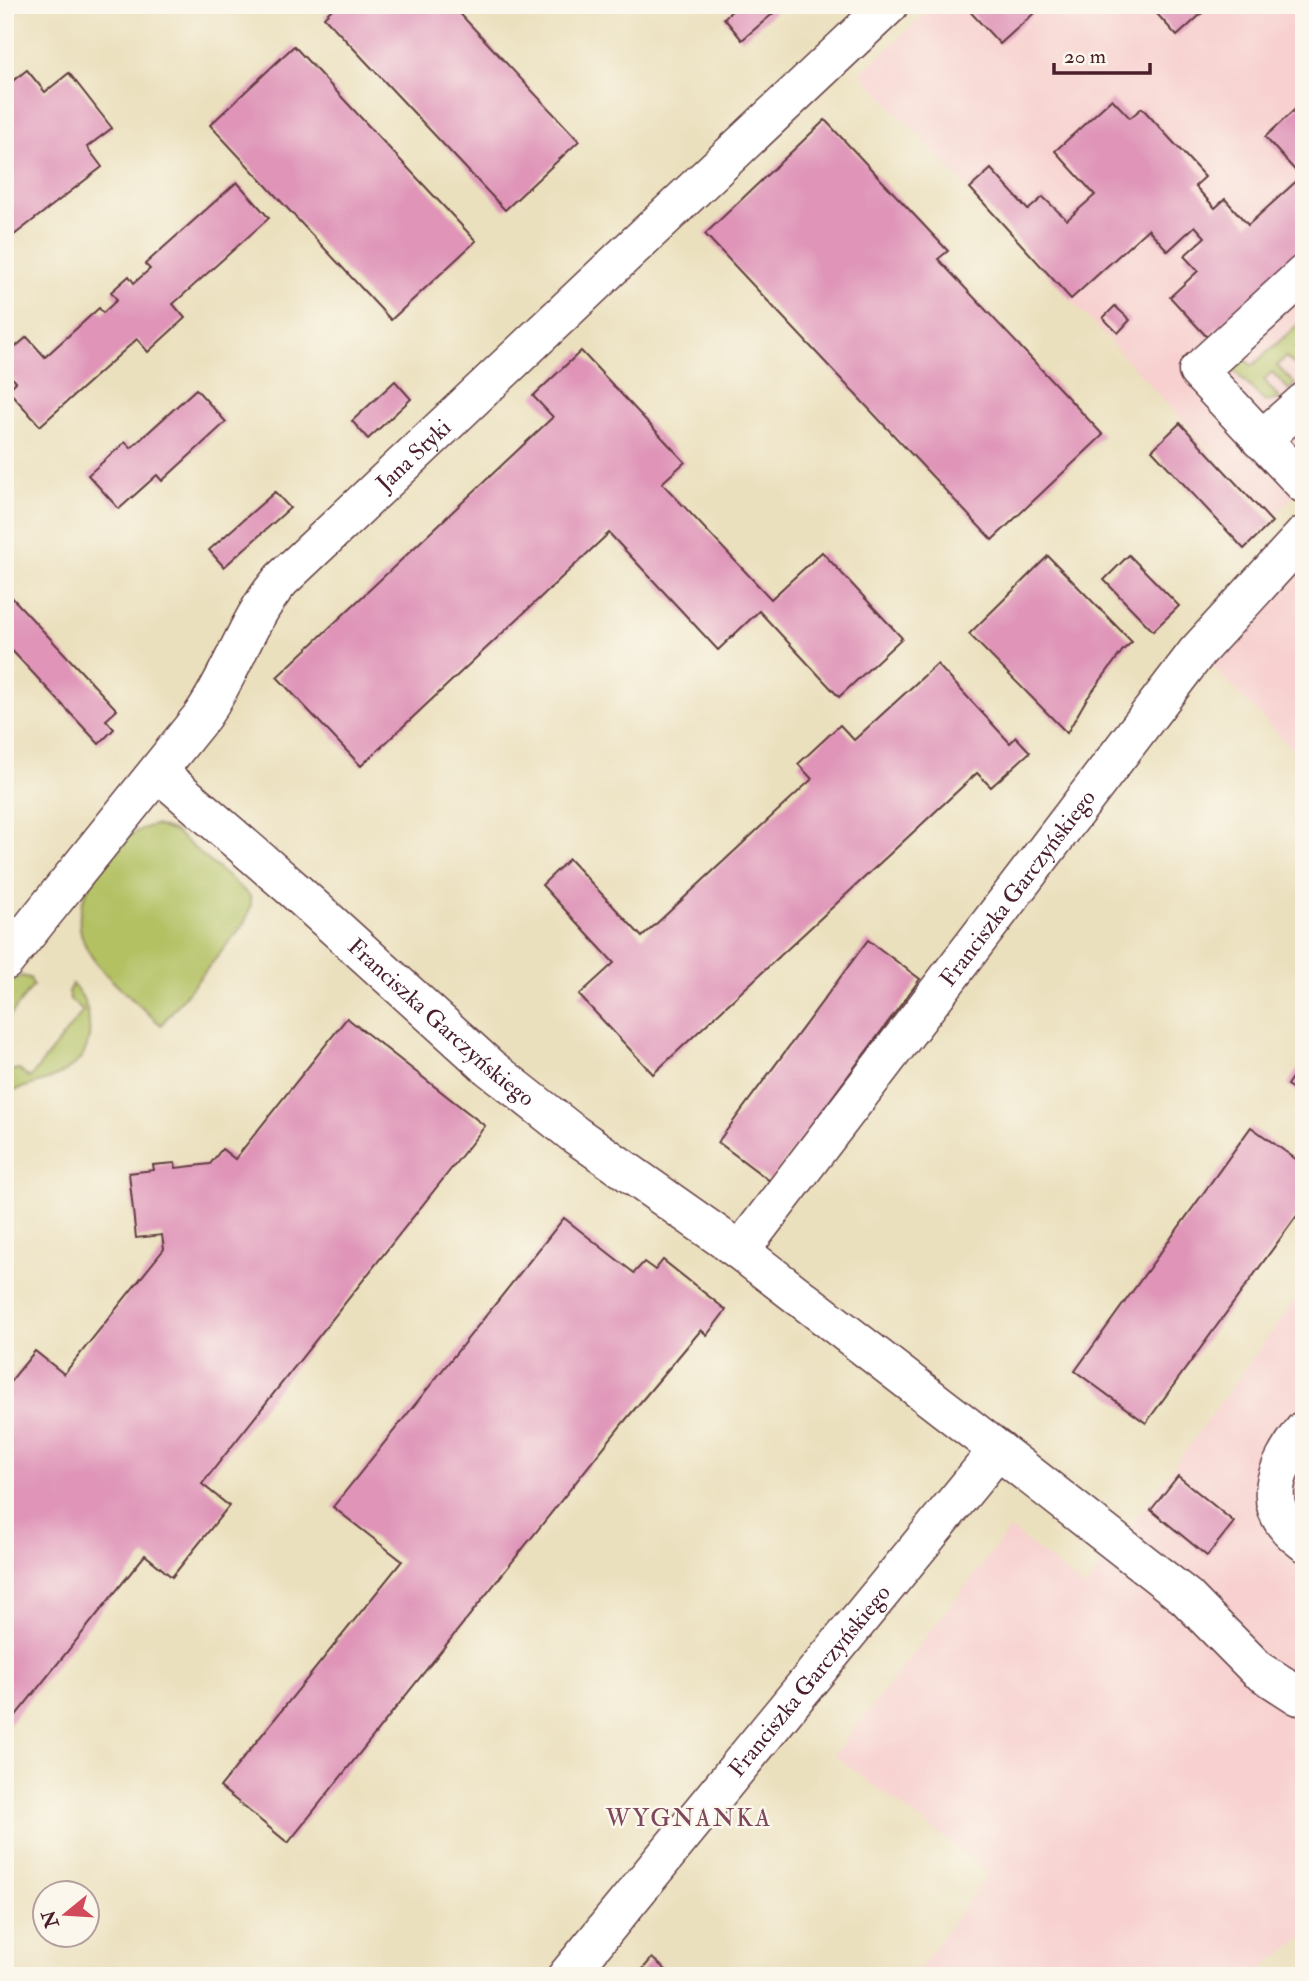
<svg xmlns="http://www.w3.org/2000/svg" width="1309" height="1981" viewBox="0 0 1309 1981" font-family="'IM FELL Double Pica',serif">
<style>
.built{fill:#f7d0cf}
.green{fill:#b3c163;stroke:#7e7047;stroke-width:2}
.building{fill:#df94b8}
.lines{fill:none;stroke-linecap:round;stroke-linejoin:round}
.minor-casing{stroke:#623c41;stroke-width:41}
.minor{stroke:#fff;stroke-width:38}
.labels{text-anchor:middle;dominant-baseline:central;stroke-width:5;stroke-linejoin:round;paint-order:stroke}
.street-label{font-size:23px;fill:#4a1f2b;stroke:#fbf7ec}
.neighbourhood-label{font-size:24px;letter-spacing:2px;fill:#7e485c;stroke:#fbf7ec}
</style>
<rect width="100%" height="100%" fill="#fbf7ec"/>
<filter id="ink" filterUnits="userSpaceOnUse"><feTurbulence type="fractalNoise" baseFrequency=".0143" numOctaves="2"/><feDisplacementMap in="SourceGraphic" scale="14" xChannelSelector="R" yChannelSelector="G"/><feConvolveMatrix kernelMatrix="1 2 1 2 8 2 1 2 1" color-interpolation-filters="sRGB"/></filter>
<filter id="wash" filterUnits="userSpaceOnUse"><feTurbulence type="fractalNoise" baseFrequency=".00686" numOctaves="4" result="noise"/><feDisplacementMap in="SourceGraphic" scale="28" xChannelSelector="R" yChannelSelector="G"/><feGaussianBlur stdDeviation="1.57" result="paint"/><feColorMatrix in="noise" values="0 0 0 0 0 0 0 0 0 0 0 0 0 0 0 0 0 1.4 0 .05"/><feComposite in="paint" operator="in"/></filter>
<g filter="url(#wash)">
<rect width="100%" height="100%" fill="#ebe0be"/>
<!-- built -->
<g class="built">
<polygon points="935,5 1304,5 1304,484 1273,518 861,73"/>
<polygon points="1304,565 1304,761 1209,663"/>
<polygon points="1304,1288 1304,1938 1251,1976 914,1976 989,1872 834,1755 1010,1529 1085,1588"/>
</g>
<!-- green -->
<g class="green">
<polygon points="1304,319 1304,339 1295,348 1304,357 1304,374 1286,357 1277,366 1295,384 1289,390 1272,372 1264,380 1280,399 1265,402 1230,367 1236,350 1252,366"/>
<path d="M155,825l20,7 75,64 1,10 -7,18 -83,101c-54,-51 -119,-87 -55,-162 18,-20 21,-32 49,-38z"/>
<polygon points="21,976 30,978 33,986 5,1022 5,985"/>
<path d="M72,984c12,12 16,23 17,40 5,50 -46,57 -84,69v-21l13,-3 12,9 53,-67 -13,-11 -2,-8z"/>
</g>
<g id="blocks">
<!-- building -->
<g class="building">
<polygon points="336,5 452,5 579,141 505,210 324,17"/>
<polygon points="738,5 783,5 742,40 724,18"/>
<polygon points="964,5 1043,5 1000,44"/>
<polygon points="1149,5 1211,5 1177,36"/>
<polygon points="294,46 476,241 391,320 210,125"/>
<polygon points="27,70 45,92 69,73 112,128 87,147 102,167 5,242 5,87"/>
<polygon points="1112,99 1130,118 1142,108 1205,177 1195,186 1215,208 1225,199 1248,225 1301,177 1265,137 1304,101 1304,249 1207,337 1170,297 1198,271 1184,256 1205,237 1195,226 1168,251 1148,229 1071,299 970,188 991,169 1028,210 1043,197 1067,220 1095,195 1055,151"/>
<polygon points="825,120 948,251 938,259 1103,435 992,540 705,234"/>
<polygon points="237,182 269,218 173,304 185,318 148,352 137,339 40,426 8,390 16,382 5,370 5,356 27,337 45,357 99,308 103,313 117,300 111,292 129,276 134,283 150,269 145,264"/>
<polygon points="1115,306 1130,320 1118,333 1103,318"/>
<polygon points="581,351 685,462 662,483 771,599 822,552 902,638 839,697 759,611 718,650 609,533 361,766 277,677 553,417 533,396"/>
<polygon points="395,381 411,399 368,439 352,421"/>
<polygon points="196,389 226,422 162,481 157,475 119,509 88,475 125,442 131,448"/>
<polygon points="1180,423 1272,522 1244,549 1152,450"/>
<polygon points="275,492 290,508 224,567 209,550"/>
<polygon points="1129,555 1179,606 1153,631 1104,580"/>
<polygon points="1048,556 1132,642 1123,650 1086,700 1067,733 969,634"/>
<polygon points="5,590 117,710 106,720 114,729 99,744 5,643"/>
<polygon points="937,664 1010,743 1016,737 1030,752 991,787 977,773 653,1074 579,995 614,963 542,885 569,859 642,937 812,779 798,764 840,725 854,740"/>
<polygon points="868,940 920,979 770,1181 718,1142"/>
<polygon points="347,1018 485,1126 202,1484 229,1506 172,1577 145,1555 5,1729 5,1388 35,1351 64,1374 164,1249 162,1235 136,1238 129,1173 154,1170 153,1165 175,1163 176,1168 210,1164 222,1149 235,1159"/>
<polygon points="1304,1060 1304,1096 1287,1085"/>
<polygon points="1251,1127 1304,1165 1304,1206 1146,1423 1075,1371"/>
<polygon points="564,1218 634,1273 644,1262 655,1270 663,1260 726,1310 707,1335 701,1330 623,1423 288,1843 220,1787 402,1561 333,1507"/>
<polygon points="1178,1476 1234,1522 1207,1556 1151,1510"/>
<polygon points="652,1958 673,1976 637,1976"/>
</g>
</g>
</g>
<g filter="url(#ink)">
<use href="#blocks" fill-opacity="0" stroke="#623c41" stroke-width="2"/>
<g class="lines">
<defs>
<g id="minor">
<polyline points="1304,274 1198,371 1304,484"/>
<polyline points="1261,440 1304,402"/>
<path id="s1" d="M158,772l135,117 196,178 85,67 166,117 258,199 188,147 71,72 42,27 5,-3"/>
<path id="s2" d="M5,961l197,-245c31,-44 44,-95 79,-136l608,-575"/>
<path id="s3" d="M740,1251l457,-599 107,-117"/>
<path d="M1304,1430c-29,39 -48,77 0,112"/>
<path id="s4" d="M567,1976l431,-526"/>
</g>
</defs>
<!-- minor casing -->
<use href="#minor" class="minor-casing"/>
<!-- minor -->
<use href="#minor" class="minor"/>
</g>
</g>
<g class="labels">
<!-- street labels -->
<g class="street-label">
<text stroke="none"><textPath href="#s2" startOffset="654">Jana Styki</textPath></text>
<text stroke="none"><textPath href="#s3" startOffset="457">Franciszka Garczyńskiego</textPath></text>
<text stroke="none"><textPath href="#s1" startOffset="378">Franciszka Garczyńskiego</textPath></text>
<text stroke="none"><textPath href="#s4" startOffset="382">Franciszka Garczyńskiego</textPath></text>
</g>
<!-- neighbourhood labels -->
<g class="neighbourhood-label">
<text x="689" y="1818">WYGNANKA</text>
</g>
</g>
<!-- margin -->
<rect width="1309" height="1981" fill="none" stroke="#fbf7ec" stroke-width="28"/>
<!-- north arrow -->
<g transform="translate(66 1914) rotate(252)"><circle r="33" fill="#fbf7ec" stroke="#b4a19f" stroke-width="2"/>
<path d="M0-5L12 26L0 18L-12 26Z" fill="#d1495b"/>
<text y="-10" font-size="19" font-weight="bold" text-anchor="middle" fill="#4a1f2b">N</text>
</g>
<!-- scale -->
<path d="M1054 63v10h96v-10" fill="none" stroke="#4a1f2b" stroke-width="3.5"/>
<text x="1064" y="63" font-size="21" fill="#4a1f2b" stroke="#fbf7ec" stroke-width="5" paint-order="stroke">20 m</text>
</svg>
